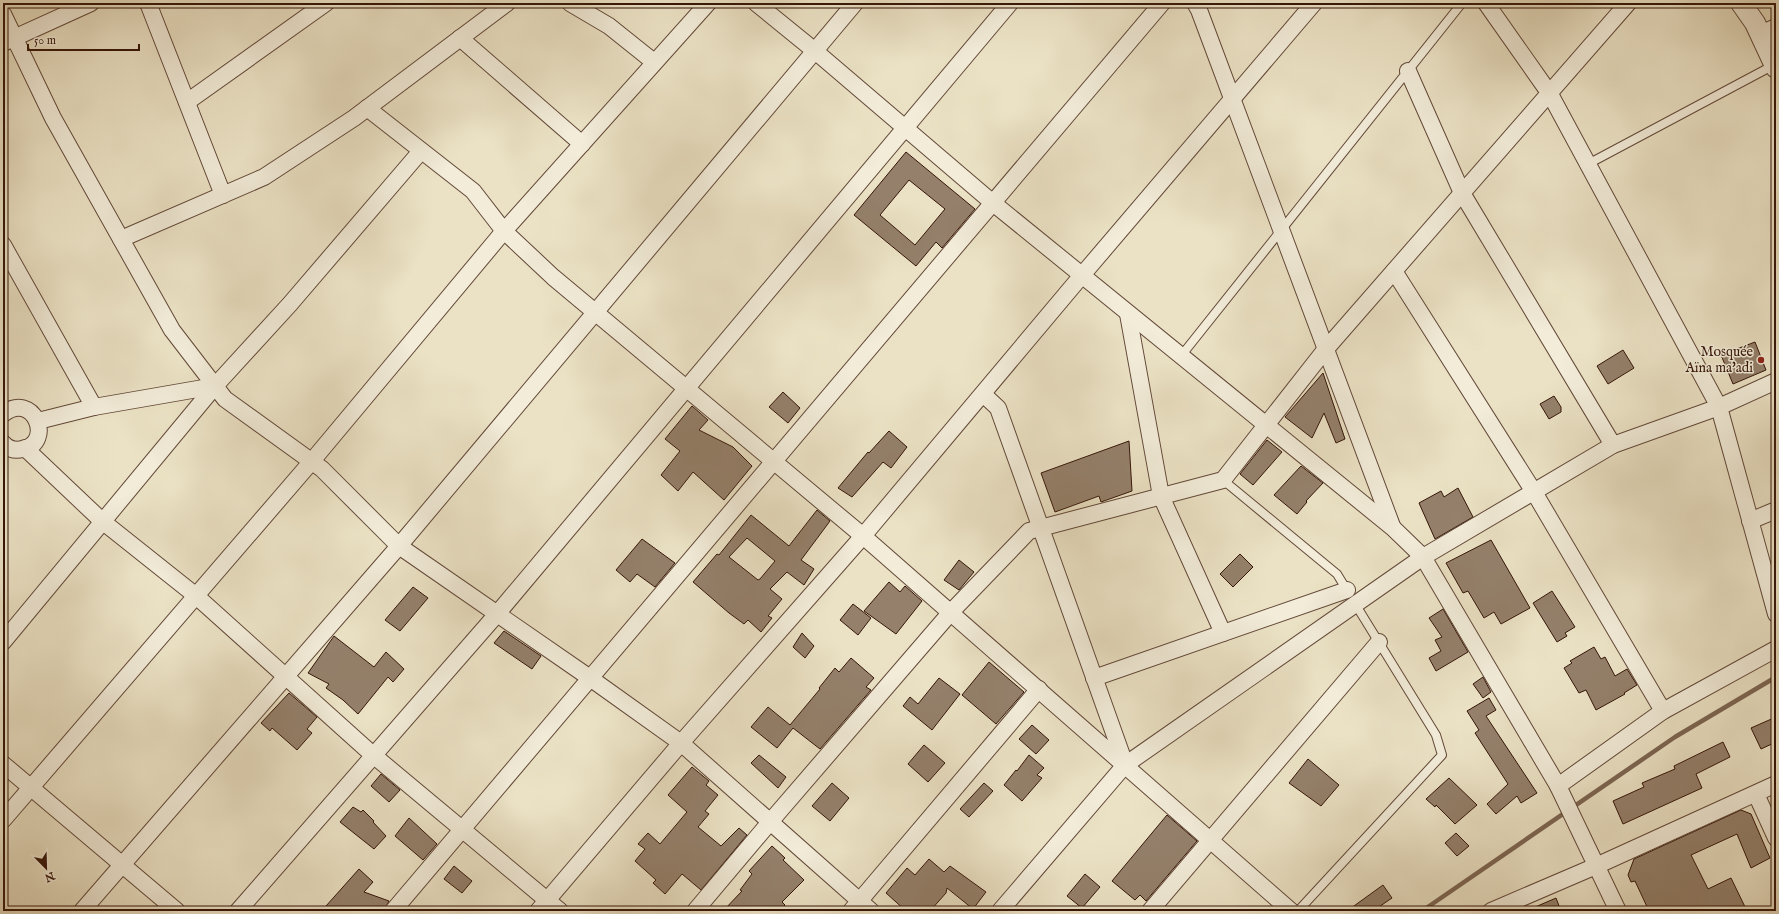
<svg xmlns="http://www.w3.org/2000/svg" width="1779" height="914" viewBox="0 0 1779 914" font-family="'IM FELL English',serif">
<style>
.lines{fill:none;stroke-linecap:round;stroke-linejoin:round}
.stream{stroke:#7d6653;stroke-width:4.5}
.building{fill:#94806b;stroke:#351509;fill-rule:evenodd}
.service-casing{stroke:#624838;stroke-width:10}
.minor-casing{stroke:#624838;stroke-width:18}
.tertiary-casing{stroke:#624838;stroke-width:22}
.service{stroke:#f2ecd9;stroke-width:8}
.minor{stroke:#f2ecd9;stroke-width:16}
.tertiary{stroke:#f2ecd9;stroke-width:20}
.poi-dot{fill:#8f2418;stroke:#f2ecd9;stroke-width:1.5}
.labels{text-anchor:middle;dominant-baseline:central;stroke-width:3;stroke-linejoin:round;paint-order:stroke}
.poi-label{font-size:14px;fill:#351509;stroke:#f2ecd9;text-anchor:end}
</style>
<rect width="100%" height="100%" fill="#ebe2c5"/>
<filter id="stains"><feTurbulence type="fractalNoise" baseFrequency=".005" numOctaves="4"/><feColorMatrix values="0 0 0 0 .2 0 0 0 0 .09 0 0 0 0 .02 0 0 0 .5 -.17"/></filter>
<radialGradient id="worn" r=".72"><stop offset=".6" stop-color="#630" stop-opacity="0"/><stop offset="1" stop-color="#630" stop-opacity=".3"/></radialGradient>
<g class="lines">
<!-- stream -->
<polyline class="stream" points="1422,911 1675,737 1776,677"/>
</g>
<!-- building -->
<g class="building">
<path d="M906,152l69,57 -33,39 -6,-6 -20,24 -62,-51zM909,180l36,29 -30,36 -35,-30z"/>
<polygon points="1755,342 1766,370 1733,384 1721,355"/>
<polygon points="1623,350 1634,368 1608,384 1597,366"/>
<polygon points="1323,373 1345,439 1336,443 1324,413 1312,438 1285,417"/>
<polygon points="783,392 800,408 788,423 769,407"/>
<polygon points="1554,396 1561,407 1561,412 1549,419 1540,404"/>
<polygon points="692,406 708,420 699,430 733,447 752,466 724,500 693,472 678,491 661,475 680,451 665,439"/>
<polygon points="889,431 907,447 891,468 883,462 852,497 838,488 868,452 869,453"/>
<polygon points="1267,440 1282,452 1253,485 1240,474"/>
<polygon points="1129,441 1132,491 1101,502 1099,496 1055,512 1041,473"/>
<polygon points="1301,466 1323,483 1306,501 1307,502 1297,514 1274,495"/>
<polygon points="1458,488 1473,517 1435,539 1419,503 1441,491 1444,497"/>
<path d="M817,510l13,11 -29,39 13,9 -10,16 -17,-13 -17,17 12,10 -14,17 4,2 -11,14 -13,-12 -4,4 -15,-11 -36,-31 24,-28 2,1 32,-40 38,31zM747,538l28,23 -15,18 -2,1 -29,-23z"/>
<polygon points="642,539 675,563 655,587 637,574 630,582 616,570"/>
<polygon points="1491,540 1530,608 1501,624 1494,612 1484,618 1468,591 1463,593 1446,563"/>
<polygon points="1240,554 1253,567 1233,587 1220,574"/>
<polygon points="959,560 974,572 959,590 944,580"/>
<polygon points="889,582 900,592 905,586 922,601 896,634 864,611"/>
<polygon points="413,587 428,598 400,631 385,620"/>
<polygon points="1552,591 1575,627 1565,633 1567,636 1557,642 1533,603"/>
<polygon points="853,604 871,618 858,635 840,620"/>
<polygon points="1443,609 1468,652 1436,671 1429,658 1441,651 1435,640 1442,637 1429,618"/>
<polygon points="504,631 541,656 532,669 494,643"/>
<polygon points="802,633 814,646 805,658 793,647"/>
<polygon points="334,636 374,667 386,652 404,669 393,682 388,677 358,714 343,700 326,688 329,684 308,673"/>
<polygon points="1594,647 1601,659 1605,657 1615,676 1627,669 1637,685 1624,693 1625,694 1596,710 1586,690 1579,693 1564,668 1572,663 1570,661"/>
<polygon points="851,658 874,678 866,687 871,690 820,749 793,728 777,748 751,727 768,707 790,725 820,689 819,688 835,668 839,672"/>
<polygon points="989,662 1024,692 996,724 962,695"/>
<polygon points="1483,677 1491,692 1483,698 1473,684"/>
<polygon points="939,678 960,694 932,730 903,706 910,697 918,704"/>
<polygon points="289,693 317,717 307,729 312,733 297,750 272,728 270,731 261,723"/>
<polygon points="1489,698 1496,710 1486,716 1537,793 1521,803 1517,796 1496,814 1487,804 1508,784 1475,733 1479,730 1467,711"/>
<polygon points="1776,717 1776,742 1761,749 1751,728"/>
<polygon points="1032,725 1049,740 1036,754 1019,739"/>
<polygon points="1723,742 1730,757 1696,774 1702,788 1623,824 1613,801 1644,787 1642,783 1675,769 1674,766"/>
<polygon points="924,745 945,763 928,782 908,764"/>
<polygon points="759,755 786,777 778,788 751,763"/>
<polygon points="1029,755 1044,768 1037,775 1042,778 1022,801 1004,785 1016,770 1017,771"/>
<polygon points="1308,759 1339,785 1321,806 1289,783"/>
<polygon points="692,767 709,781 706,785 718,795 705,811 709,814 698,827 721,846 739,828 747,835 701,890 682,874 665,894 653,883 656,880 635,861 645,849 638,844 648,833 660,844 687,812 668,795"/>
<polygon points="381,774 400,790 389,802 371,786"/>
<polygon points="1449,778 1477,805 1455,824 1436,805 1435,807 1426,799"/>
<polygon points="832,783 849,798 830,821 812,806"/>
<polygon points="984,783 993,791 969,817 960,809"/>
<polygon points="353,807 361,812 363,810 374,821 373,822 386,836 374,849 340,822"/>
<polygon points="1741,810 1751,814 1770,858 1751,868 1737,834 1691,855 1708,889 1731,878 1747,911 1649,911 1635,881 1631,882 1628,875 1634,859"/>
<polygon points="1167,815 1197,841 1146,901 1140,895 1135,900 1112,881"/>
<polygon points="409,818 437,844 423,860 395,836"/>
<polygon points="1456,833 1469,846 1457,856 1445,843"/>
<polygon points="772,846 785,858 783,860 804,880 782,902 785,905 779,911 723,911 742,891 740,890 752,874 749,871"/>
<polygon points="929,859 944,872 950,866 986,892 973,909 947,888 946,893 930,911 906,911 886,893 907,868 915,875"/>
<polygon points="454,866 472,881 462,893 444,879"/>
<polygon points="359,869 373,882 364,892 389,901 384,911 334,911 326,906"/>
<polygon points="1085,874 1100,887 1082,908 1067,896"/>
<polygon points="1383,885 1392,898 1373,911 1347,911"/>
<polygon points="1556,898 1561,911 1526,911"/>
</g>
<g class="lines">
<defs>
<g id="service">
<polyline points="1588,164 1774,65"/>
<polyline points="1181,356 1462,3"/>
<polyline points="1223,480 1337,574 1348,592"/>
<polyline points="1298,911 1442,755 1436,735 1354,602"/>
</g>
<g id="minor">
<polyline points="148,3 223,195"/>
<polyline points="570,3 609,26 654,62"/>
<polyline points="756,3 815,51 993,203 1393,528 1423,557 1558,786 1618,911"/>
<polyline points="1195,3 1199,10 1392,526"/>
<polyline points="1486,3 1550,94 1719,407 1776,614"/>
<polyline points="3,14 53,118 172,330 225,399 322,469 399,546 590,678 681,743 871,911"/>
<polyline points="1760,34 1776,27"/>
<polyline points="460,38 582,144"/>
<polyline points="3,43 91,3"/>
<polyline points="1408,71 1462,193 1613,445"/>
<polyline points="187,102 326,3"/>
<polyline points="367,108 473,191 504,231 553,277 863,536 1291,911"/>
<polyline points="121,239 264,177 354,118 507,3"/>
<polyline points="3,245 94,407"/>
<polyline points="1394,271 1534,492 1663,711"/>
<polyline points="1128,314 1161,496 1223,633"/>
<polyline points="983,394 998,408 1125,764"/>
<path d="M3,414c30,-24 52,28 20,35 -8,2 -15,0 -20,-6"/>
<polyline points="38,421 94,407 215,386 290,304 421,151"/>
<polyline points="25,448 102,521 195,595 373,755 560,911"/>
<polyline points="1750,521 1776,510"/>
<polyline points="3,642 215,386"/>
<polyline points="1094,678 1347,590"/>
<polyline points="3,764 177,911"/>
<polyline points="1558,786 1663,711 1776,649"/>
<polyline points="1756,794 1776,838"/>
<polyline points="3,820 312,461 504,231 708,3"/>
<polyline points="82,911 399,546 855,3"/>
<polyline points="238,911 497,614 1010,3"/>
<polyline points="393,911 1162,3"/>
<polyline points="538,911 681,743 863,536 1083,274 1314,3"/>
<polyline points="695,911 770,822 951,612 1029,531 1223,480 1325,350 1628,3"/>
<polyline points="851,911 1039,689"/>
<polyline points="1000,911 1125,765 1423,557 1613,445 1719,407 1776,381"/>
<polyline points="1150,911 1379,642"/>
<polyline points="1491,911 1596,866 1776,784"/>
</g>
<polyline id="tertiary" points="1741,3 1755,23 1776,68"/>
</defs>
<!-- service casing -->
<use href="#service" class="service-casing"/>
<!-- minor casing -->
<use href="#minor" class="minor-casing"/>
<!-- tertiary casing -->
<use href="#tertiary" class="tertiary-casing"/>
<!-- service -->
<use href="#service" class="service"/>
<!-- minor -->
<use href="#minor" class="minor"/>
<!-- tertiary -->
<use href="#tertiary" class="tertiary"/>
</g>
<!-- markers -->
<circle class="poi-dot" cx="1761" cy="360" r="4"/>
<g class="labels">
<!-- poi labels -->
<g class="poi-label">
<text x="1753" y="352">Mosquée<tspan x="1753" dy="16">Aïna ma'adi</tspan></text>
</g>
</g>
<!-- margin -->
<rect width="1779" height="914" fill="none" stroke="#ebe2c5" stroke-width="16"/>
<rect x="4" y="4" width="1771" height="906" fill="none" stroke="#351509" stroke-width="2"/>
<rect x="8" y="8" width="1763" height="898" fill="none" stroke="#351509"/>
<!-- north arrow -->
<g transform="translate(46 868) rotate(157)" stroke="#f2ecd9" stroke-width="3" paint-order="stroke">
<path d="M0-3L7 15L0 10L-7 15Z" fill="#351509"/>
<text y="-6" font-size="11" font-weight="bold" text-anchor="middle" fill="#351509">N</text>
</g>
<!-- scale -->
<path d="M28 44v6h111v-6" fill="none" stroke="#351509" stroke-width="2"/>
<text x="34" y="44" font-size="12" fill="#351509" stroke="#f2ecd9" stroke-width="3" paint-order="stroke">50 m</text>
<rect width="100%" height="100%" filter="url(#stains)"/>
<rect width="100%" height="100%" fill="url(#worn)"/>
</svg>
